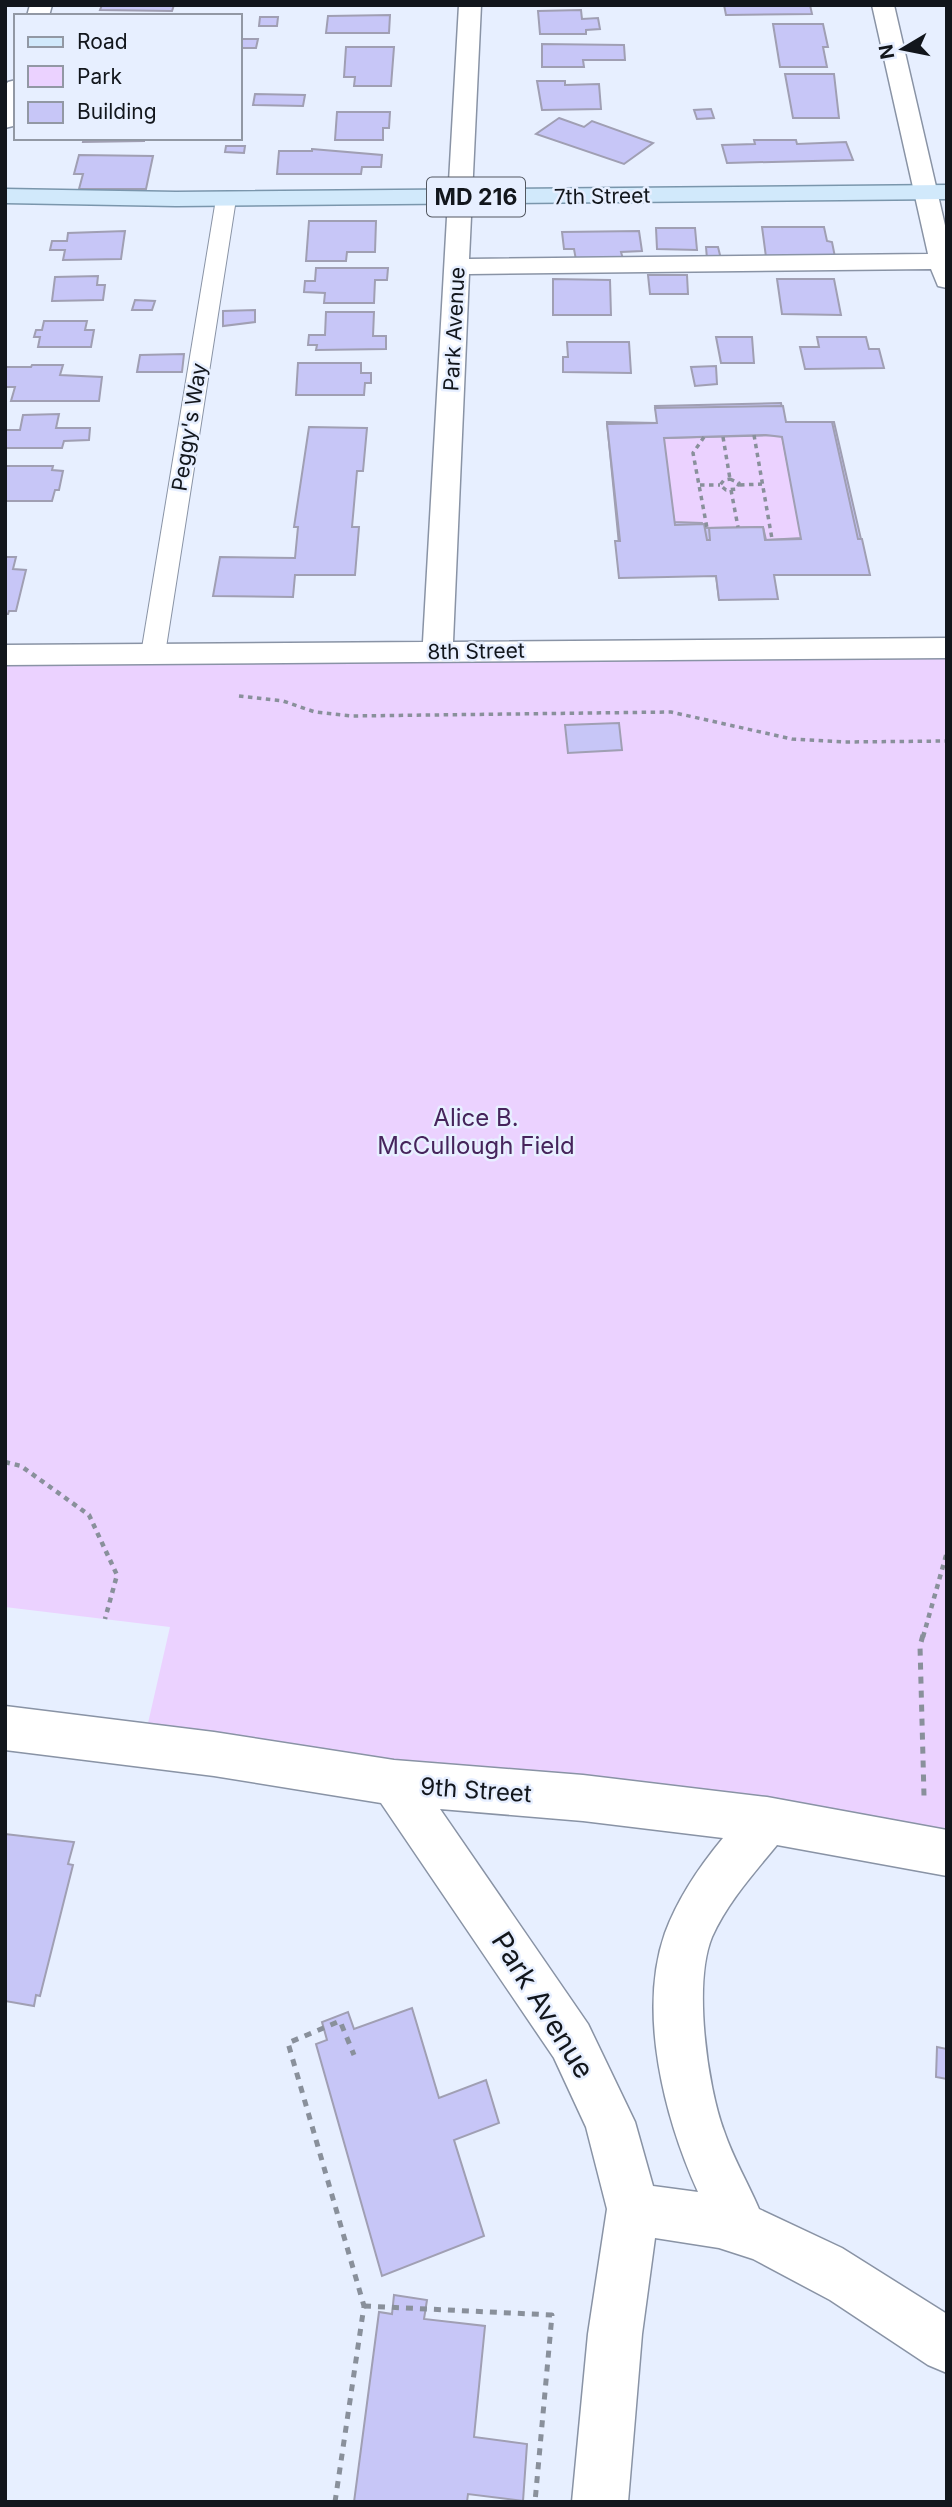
<svg xmlns="http://www.w3.org/2000/svg" width="952" height="2507" viewBox="0 0 952 2507" font-family="Inter,sans-serif">
<style>
.green{fill:#ebd2ff}
.building{fill:#c7c6f7;stroke:#a09fb3;stroke-width:2;fill-rule:evenodd}
.lines{fill:none;stroke-linecap:round;stroke-linejoin:round}
.lane-casing{stroke:#8993a5;stroke-width:2}
.street-casing{stroke:#8993a5;stroke-width:3}
.secondary-casing{stroke:#8993a5;stroke-width:3}
.primary-casing{stroke:#7a96ac;stroke-width:3}
.path-far2{stroke:#89909b;stroke-width:3.5;stroke-dasharray:4.5 4.5;stroke-linecap:butt}
.path-far1{stroke:#89909b;stroke-width:4.5;stroke-dasharray:5 5;stroke-linecap:butt}
.path{stroke:#89909b;stroke-width:5;stroke-dasharray:7 7;stroke-linecap:butt}
.lane{fill:#fff;fill-rule:evenodd}
.street{fill:#fff;fill-rule:evenodd}
.secondary{fill:#fff;fill-rule:evenodd}
.primary{fill:#d1e9fb;fill-rule:evenodd}
.labels{text-anchor:middle;dominant-baseline:central;stroke-width:5;stroke-linejoin:round;paint-order:stroke}
.far-street-label{font-size:21px;fill:#12161c;stroke:#e7efff}
.shield{fill:#e7efff;stroke:#525760;stroke-width:2}
.shield-label{font-size:23px;font-weight:bold;fill:#12161c}
.park-label{font-size:24px;fill:#46245c;stroke:#e7efff}
.street-label{font-size:24px;fill:#12161c;stroke:#e7efff}
.near-street-label{font-size:28px;fill:#12161c;stroke:#e7efff}
</style>
<rect width="100%" height="100%" fill="#e7efff"/>
<!-- green -->
<g class="green">
<polygon points="782,435 802,538 766,540 763,527 704,528 702,523 674,522 663,438"/>
<polygon points="947,648 947,1853 143,1745 170,1627 5,1607 5,655"/>
</g>
<!-- building -->
<g class="building">
<polygon points="102,5 174,5 172,11 100,10"/>
<polygon points="724,5 810,5 812,14 726,15"/>
<polygon points="581,10 582,19 598,18 600,29 586,30 586,34 540,34 538,11"/>
<polygon points="390,15 389,33 326,33 328,16"/>
<polygon points="260,17 278,17 277,26 259,26"/>
<polygon points="773,24 823,24 828,47 823,47 827,67 780,67"/>
<polygon points="240,39 258,39 256,48 240,48"/>
<polygon points="542,44 624,45 625,60 583,60 584,67 542,67"/>
<polygon points="346,47 394,47 391,86 354,86 355,77 344,77"/>
<polygon points="785,74 834,74 839,118 793,118"/>
<polygon points="537,81 565,81 565,85 599,84 601,109 542,110"/>
<polygon points="255,94 305,95 303,106 253,105"/>
<polygon points="711,109 714,118 697,119 694,110"/>
<polygon points="337,112 390,112 389,128 383,128 383,140 335,140"/>
<polygon points="559,118 584,127 592,121 653,143 624,164 536,134"/>
<polygon points="84,138 144,138 144,141 83,142"/>
<polygon points="754,140 796,140 797,144 846,142 853,160 727,163 722,145 755,144"/>
<polygon points="226,146 245,146 244,153 225,152"/>
<polygon points="312,149 382,155 381,167 362,167 361,174 277,174 279,151 312,151"/>
<polygon points="79,155 153,156 146,189 79,189 83,174 74,174"/>
<polygon points="309,221 376,221 375,252 347,252 346,261 306,261"/>
<polygon points="762,227 824,227 827,241 832,242 835,257 766,257"/>
<polygon points="656,228 695,228 697,250 657,249"/>
<polygon points="125,231 121,259 63,260 65,250 50,250 52,241 67,241 68,233"/>
<polygon points="639,231 642,251 621,252 623,259 576,260 574,249 564,249 562,232"/>
<polygon points="706,247 718,247 721,259 707,259"/>
<polygon points="316,268 388,268 387,280 375,280 374,303 324,303 325,293 304,292 305,281 315,281"/>
<polygon points="648,275 687,275 688,294 650,294"/>
<polygon points="98,276 97,285 105,285 103,300 52,301 55,277"/>
<polygon points="553,279 610,280 611,315 553,315"/>
<polygon points="777,279 834,279 841,315 782,314"/>
<polygon points="135,300 155,301 152,310 132,310"/>
<polygon points="255,310 255,322 223,326 223,311"/>
<polygon points="326,312 374,312 373,336 386,336 386,349 316,350 317,345 308,345 309,335 325,335"/>
<polygon points="44,321 87,321 85,330 94,330 91,347 38,347 40,337 34,337 36,330 42,330"/>
<polygon points="716,337 752,337 754,363 721,363"/>
<polygon points="817,337 866,337 869,349 879,349 884,368 805,369 800,347 819,347"/>
<polygon points="567,342 629,342 631,373 563,372 563,357 568,357"/>
<polygon points="184,354 182,372 137,372 140,355"/>
<polygon points="298,363 361,363 361,373 371,373 371,383 365,383 364,395 296,395"/>
<polygon points="32,365 63,365 60,375 102,377 99,401 11,401 15,387 5,387 5,367 31,367"/>
<polygon points="716,366 717,384 695,386 691,367"/>
<path d="M781,403l4,20 49,-1 35,152 -96,1 2,24h-56l-3,-24h-94l-15,-153 51,1 -3,-17zM782,435l20,103 -36,2 -3,-13 -59,1 -2,-5 -28,-1 -11,-84z"/>
<path d="M783,406l3,16h46l26,117h4l8,36h-96l4,24 -59,1 -3,-24 -97,2 -4,-37h5l-13,-117 50,-1 -2,-15zM766,435l16,2 19,102 -36,1 -2,-13 -54,1 1,12h-3l-3,-16 -29,1 -11,-87z"/>
<polygon points="59,414 56,428 90,428 89,440 64,441 62,448 5,448 5,430 20,430 23,415"/>
<polygon points="309,427 367,428 363,471 357,471 352,527 359,527 355,575 295,575 293,597 213,596 220,557 295,558 298,527 294,527"/>
<polygon points="5,466 53,466 52,470 63,471 59,490 55,490 52,501 5,501"/>
<polygon points="5,557 16,557 13,569 26,570 16,611 9,611 8,614 5,614"/>
<polygon points="619,723 622,750 568,753 565,725"/>
<polygon points="5,1834 74,1842 68,1864 73,1865 40,1996 36,1995 34,2006 5,2001"/>
<polygon points="412,2008 439,2098 486,2080 499,2123 454,2140 484,2236 382,2276 316,2044 327,2040 322,2022 348,2012 354,2029"/>
<polygon points="937,2047 947,2049 947,2079 936,2077"/>
<polygon points="394,2295 427,2300 424,2319 485,2326 474,2437 527,2444 523,2501 468,2494 467,2502 354,2502 379,2312 392,2314"/>
</g>
<g class="lines">
<defs>
<polygon id="lane" points="226,193 236,199 165,654 162,660 153,662 144,660 141,654 216,199"/>
<g id="street">
<polygon points="459,5 481,5 469,259 928,254 872,5 894,5 947,234 947,288 938,286 931,269 469,274 453,642 947,638 947,658 5,665 5,645 423,642"/>
<path d="M5,1706l209,26 180,28 189,15 184,22 180,33v46l-170,-31c-23,28 -50,58 -65,92 -19,46 -5,148 12,194 9,27 24,52 35,78l83,39 105,66v59l-19,-8 -98,-65 -77,-41 -34,-11 -64,-10 -13,96 -14,168h-56l16,-168 19,-125 -21,-82 -32,-69 -173,-255 -167,-27 -209,-26zM440,1809l143,12 140,17c-24,29 -45,60 -58,95 -28,80 0,186 33,259l-45,-6 -18,-64 -47,-98z"/>
</g>
<g id="secondary">
<polygon points="30,5 52,5 49,16 27,16"/>
<polygon points="16,80 16,122 13,126 5,128 5,86 8,82"/>
</g>
<polygon id="primary" points="947,185 947,199 176,206 5,203 5,189 176,192"/>
</defs>
<!-- lane casing -->
<use href="#lane" class="lane-casing"/>
<!-- street casing -->
<use href="#street" class="street-casing"/>
<!-- secondary casing -->
<use href="#secondary" class="secondary-casing"/>
<!-- primary casing -->
<use href="#primary" class="primary-casing"/>
<!-- path-far2 -->
<g class="path-far2">
<polyline points="754,435 772,539"/>
<polyline points="704,437 693,453 707,528"/>
<polyline points="723,437 730,479"/>
<polygon points="730,479 739,483 737,489 726,490 720,485 724,480"/>
<polyline points="700,485 720,485"/>
<polyline points="740,485 762,484"/>
<polyline points="731,490 738,527"/>
<polyline points="239,696 283,701 315,712 351,716 671,712 792,739 845,742 947,741"/>
</g>
<!-- path-far1 -->
<g class="path-far1">
<polyline points="5,1462 21,1466 89,1515 117,1575 105,1619"/>
<polyline points="923,1637 947,1552"/>
</g>
<!-- path -->
<g class="path">
<polyline points="923,1635 920,1646 924,1796"/>
<polyline points="364,2306 552,2315 535,2502"/>
<polyline points="335,2502 364,2306 288,2043 340,2021 354,2055"/>
</g>
<!-- lane -->
<use href="#lane" class="lane"/>
<!-- street -->
<use href="#street" class="street"/>
<!-- secondary -->
<use href="#secondary" class="secondary"/>
<!-- primary -->
<use href="#primary" class="primary"/>
</g>
<g class="labels">
<!-- far-street labels -->
<g class="far-street-label">
<text transform="translate(602 196) rotate(-1)">7th Street</text>
<text transform="translate(454 329) rotate(-87)">Park Avenue</text>
<text transform="translate(189 427) rotate(-81)">Peggy's Way</text>
<text transform="translate(476 651) rotate(-1)">8th Street</text>
</g>
<!-- shield labels -->
<rect class="shield" x="427" y="177.5" width="98" height="39" rx="5"/>
<g class="shield-label">
<text x="476" y="197">MD 216</text>
</g>
<!-- park labels -->
<g class="park-label">
<text x="476" y="1117">Alice B.<tspan x="476" dy="28">McCullough Field</tspan></text>
</g>
<!-- street labels -->
<g class="street-label">
<text transform="translate(476 1790) rotate(4)">9th Street</text>
</g>
<!-- near-street labels -->
<g class="near-street-label">
<text transform="translate(543 2005) rotate(58)">Park Avenue</text>
</g>
</g>
<!-- border -->
<rect width="952" height="2507" fill="none" stroke="#12161c" stroke-width="14"/>
<!-- legend -->
<rect x="14" y="14" width="228" height="126" fill="#e7efff" stroke="#9298a4" stroke-width="2"/>
<rect x="28" y="37" width="35" height="10" fill="#d1e9fb" stroke="#9298a4" stroke-width="2"/>
<text x="77" y="49" font-size="21" fill="#12161c">Road</text>
<rect x="28" y="66" width="35" height="21" fill="#ebd2ff" stroke="#9298a4" stroke-width="2"/>
<text x="77" y="84" font-size="21" fill="#12161c">Park</text>
<rect x="28" y="102" width="35" height="21" fill="#c7c6f7" stroke="#9298a4" stroke-width="2"/>
<text x="77" y="119" font-size="21" fill="#12161c">Building</text>
<!-- north arrow -->
<g transform="translate(903 49) rotate(260)" stroke="#e7efff" stroke-width="5" paint-order="stroke">
<path d="M0-5L12 26L0 18L-12 26Z" fill="#12161c"/>
<text y="-10" font-size="19" font-weight="bold" text-anchor="middle" fill="#12161c">N</text>
</g>
</svg>
